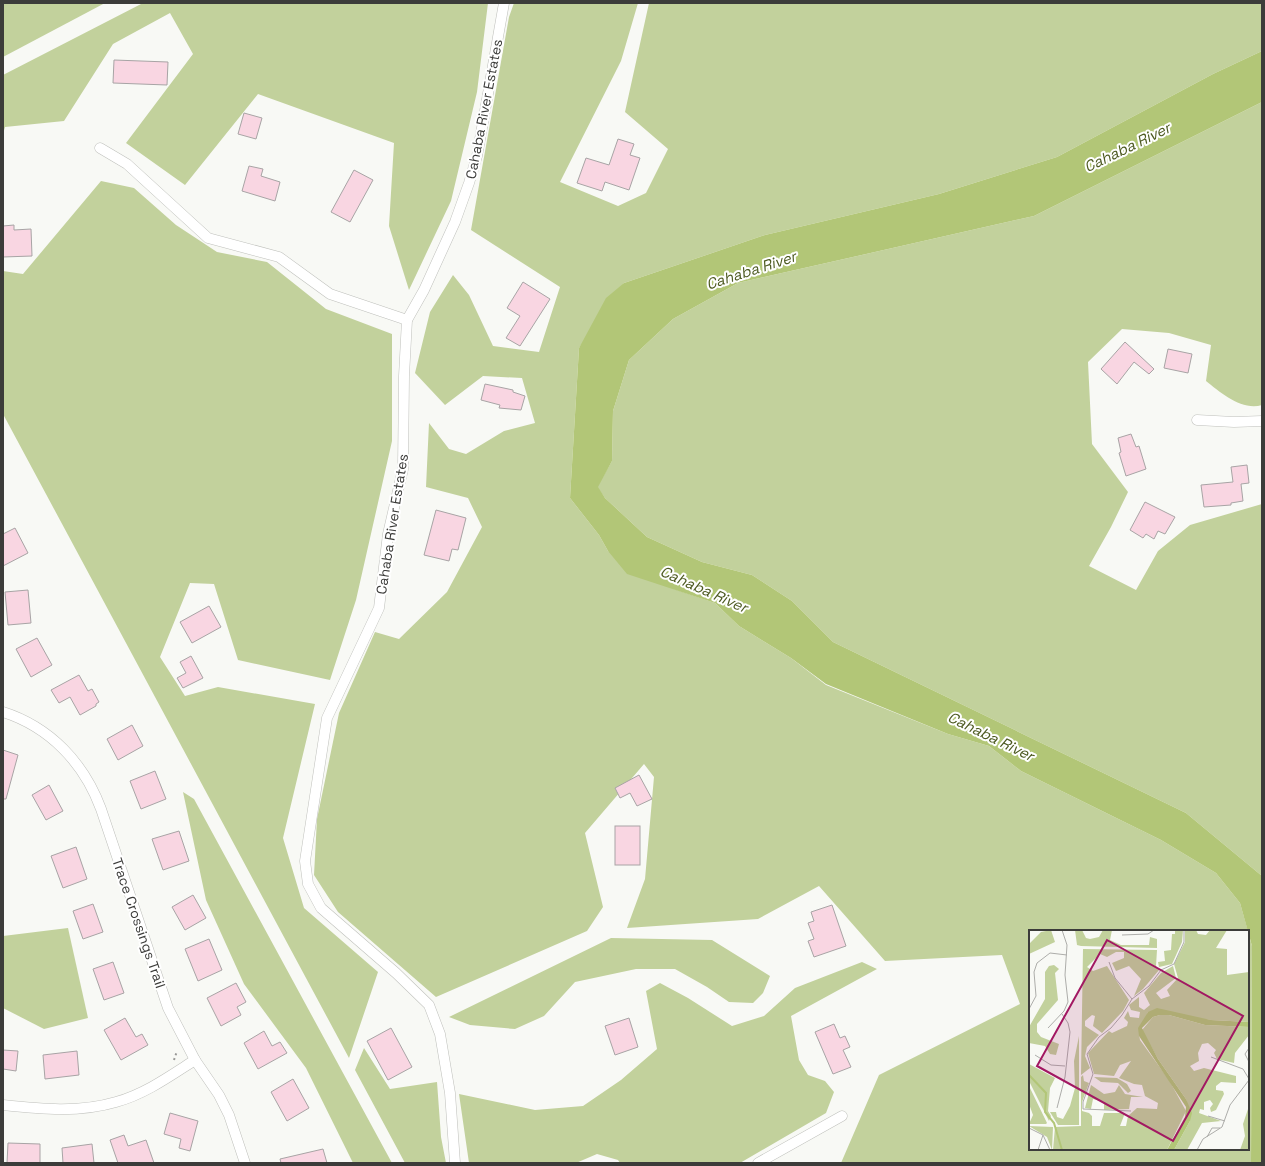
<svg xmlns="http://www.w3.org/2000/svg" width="1265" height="1166" viewBox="0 0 1265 1166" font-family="'Space Grotesk',sans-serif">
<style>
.green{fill:#c2d19c}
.water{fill:#b2c677}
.building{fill:#f9d6e2;stroke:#a8a4a5}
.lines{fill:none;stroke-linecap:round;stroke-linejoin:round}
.street-casing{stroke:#bfc0bc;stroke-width:11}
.path{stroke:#989896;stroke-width:2;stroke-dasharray:2 3;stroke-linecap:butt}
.street{stroke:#fff;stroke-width:10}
.labels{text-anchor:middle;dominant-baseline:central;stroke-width:4;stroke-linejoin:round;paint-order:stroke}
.street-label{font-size:14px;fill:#3c3c3a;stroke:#fff}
.water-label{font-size:15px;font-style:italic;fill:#4d5a21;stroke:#fff}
.inset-river{fill:none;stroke:#b2c677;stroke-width:2}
.inset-road{fill:none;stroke:#adadaa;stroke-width:1}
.view{fill:#a21862;fill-opacity:0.15;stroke:#a21862;stroke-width:2}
.inset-edge{fill:none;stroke:#3c3c3a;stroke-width:2}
</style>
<rect width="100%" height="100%" fill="#f8f9f5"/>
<!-- green -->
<g class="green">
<polygon points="3,3 105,3 3,57"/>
<polygon points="143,3 488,3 477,92 451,201 409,290 389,226 394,143 258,94 185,185 126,143 193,54 170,13 113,44 64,121 5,127 3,134 3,75"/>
<polygon points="514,3 638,3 621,61 560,182 618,206 646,193 668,149 625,112 649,3 1262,3 1262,51 1213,74 1057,157 939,194 765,235 624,283 579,348 570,498 599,535 608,551 674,589 715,603 739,626 791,658 826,685 948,734 989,746 1021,771 1161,840 1216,873 1240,903 1248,931 1030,931 1030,1149 1248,1149 1248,932 1252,946 1251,1163 841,1163 879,1075 1020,1004 1002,955 885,961 819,886 758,919 627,928 645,879 654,777 644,764 585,833 603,907 587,931 436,997 338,912 314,875 317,819 339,713 375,632 399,639 447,592 482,527 468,498 426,487 429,423 449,449 466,454 504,431 535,423 522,378 483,376 445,405 415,373 430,312 453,275 469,295 493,346 539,352 560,287 471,230 509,17"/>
<path d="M1262,102v303c-20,6 -41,-12 -56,-24l5,-36 -42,-12 -47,-4 -34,33 4,82 36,48 -17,35 -22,39 47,24 22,-39 32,-26 72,-21v372l-76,-63 -353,-171 -41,-41 -40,-26 -50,-13 -55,-25 -42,-39 -8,-11 15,-26 1,-50 16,-51 44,-41 65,-36 296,-67z"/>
<polygon points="101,181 134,188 176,225 217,252 267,262 326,309 392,334 392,441 356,600 330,680 238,660 214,584 190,583 160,657 185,696 218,687 315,704 283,838 304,908 378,972 349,1058 3,414 3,271 23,274"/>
<polygon points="183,792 194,799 392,1163 353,1163 306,1068 244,984 206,900"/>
<polygon points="68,928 88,1018 44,1029 3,1008 3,936"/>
<polygon points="611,938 712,940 770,976 763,993 753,1003 729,1002 707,987 675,969 636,969 575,982 544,1016 515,1029 470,1025 449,1017"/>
<polygon points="862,962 877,969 791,1016 799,1060 808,1075 825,1081 834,1092 826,1113 740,1163 620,1163 618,1160 597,1154 576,1163 469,1163 459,1094 535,1110 583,1106 621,1080 657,1049 646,991 660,983 688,998 732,1026 764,1016 795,988"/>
<polygon points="364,1048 390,1089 437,1082 441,1137 446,1163 405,1163 355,1070"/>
</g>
<!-- water -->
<polygon class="water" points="1262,51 1262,102 1034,216 738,283 673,319 629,360 613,411 612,461 598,487 605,498 647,537 702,562 752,575 792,601 833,642 1186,813 1262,876 1262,1163 1251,1163 1252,946 1240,903 1216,873 1161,840 1021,771 989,746 948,734 826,684 791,658 739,626 715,603 627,574 608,551 599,535 570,498 579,348 606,298 624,283 765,235 939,194 1057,157 1213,74"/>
<!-- building -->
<g class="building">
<polygon points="114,60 168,62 167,85 113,83"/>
<polygon points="244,113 262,118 256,139 238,134"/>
<polygon points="618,139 634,144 630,155 640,158 629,190 605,182 602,191 577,183 586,158 609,165"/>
<polygon points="249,166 263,169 261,176 280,182 275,201 242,191"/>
<polygon points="354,170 373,180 350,222 331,212"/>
<polygon points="14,225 14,230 31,229 32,256 3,257 3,226"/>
<polygon points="523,282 550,299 520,346 506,338 520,316 507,308"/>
<polygon points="1125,342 1154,369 1149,374 1134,362 1117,384 1101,369"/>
<polygon points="1168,349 1192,354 1188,373 1164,368"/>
<polygon points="485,384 513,390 513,392 525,396 521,410 499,408 500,405 481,400"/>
<polygon points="1131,434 1136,447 1139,446 1146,469 1126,476 1119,453 1121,452 1118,438"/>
<polygon points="1247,465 1249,483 1241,484 1243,501 1231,503 1231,505 1204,507 1201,485 1233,482 1231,467"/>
<polygon points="1145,502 1175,517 1165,534 1158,531 1154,539 1146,534 1143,538 1130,530"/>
<polygon points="436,510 466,518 458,550 452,549 449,561 424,555"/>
<polygon points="15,528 28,553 3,566 3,534"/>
<polygon points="28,590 31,623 8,625 5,592"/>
<polygon points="209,606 221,627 192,643 180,622"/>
<polygon points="37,638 52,665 31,677 16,649"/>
<polygon points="191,656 203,678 183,688 177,678 186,673 180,662"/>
<polygon points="79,675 88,691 92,689 99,702 96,704 96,706 80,715 70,697 59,703 51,690"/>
<polygon points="132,725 143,746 118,760 107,739"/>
<polygon points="3,750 18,755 6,799 3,799"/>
<polygon points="155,771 166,799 141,809 130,781"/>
<polygon points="639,775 652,799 637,806 630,793 620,798 615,788"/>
<polygon points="49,785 63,811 46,820 32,795"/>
<rect x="615" y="826" width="25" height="39"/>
<polygon points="179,831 189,861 163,870 152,839"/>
<polygon points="76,847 87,879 63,888 51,856"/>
<polygon points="193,895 206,918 185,930 172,907"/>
<polygon points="93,904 103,932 83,939 73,911"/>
<polygon points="832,905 846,946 814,957 808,941 814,939 808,923 814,921 811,912"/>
<polygon points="209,939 222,970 198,981 185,949"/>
<polygon points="113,962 124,993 104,1000 93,969"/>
<polygon points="236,983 246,1002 237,1007 241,1015 221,1026 207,998"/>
<polygon points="125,1018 136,1037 142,1034 148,1045 121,1060 104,1030"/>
<polygon points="629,1018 638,1047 615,1055 605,1026"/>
<polygon points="834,1024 840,1038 845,1036 850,1047 843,1050 851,1067 833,1074 815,1032"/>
<polygon points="391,1028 412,1067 388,1080 367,1041"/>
<polygon points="264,1031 272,1046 280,1042 287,1053 258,1069 244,1043"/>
<polygon points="3,1050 18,1051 16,1071 3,1069"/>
<polygon points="77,1051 79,1075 45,1079 43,1055"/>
<polygon points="293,1079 309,1108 287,1121 271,1092"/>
<polygon points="170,1113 198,1121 190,1151 179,1148 181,1139 164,1134"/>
<polygon points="124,1135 128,1146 146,1140 154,1163 118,1163 110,1140"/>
<polygon points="8,1143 40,1144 40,1163 7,1163"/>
<polygon points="92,1144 94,1163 63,1163 62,1148"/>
<polygon points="323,1149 327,1163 281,1163 280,1159"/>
</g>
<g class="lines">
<defs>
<g id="street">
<polyline points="100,148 127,164 208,238 279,257 330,294 407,320"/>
<polyline points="1197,420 1234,422 1262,421"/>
<path d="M3,712c47,15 81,51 98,97l67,199 27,52 24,35 10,20 16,48"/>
<path d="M3,1105c38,4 76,8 113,-3 29,-8 54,-26 79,-42"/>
<polyline points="455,1163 450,1093 440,1034 429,1005 396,973 321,908 308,884 305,861 327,718 379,608 388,534 403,469 404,376 407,320 424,290 455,222 469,183 477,156 504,3"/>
<polyline points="758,1163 842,1116"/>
</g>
</defs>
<!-- street casing -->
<use href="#street" class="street-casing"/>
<!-- path -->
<polyline class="path" points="174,1060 177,1051"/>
<!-- street -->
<use href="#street" class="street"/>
</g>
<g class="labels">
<!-- street labels -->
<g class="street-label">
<text transform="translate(484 109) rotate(-79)">Cahaba River Estates</text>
<text transform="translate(392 524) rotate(-81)">Cahaba River Estates</text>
<text transform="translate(139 923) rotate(71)">Trace Crossings Trail</text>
</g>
<!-- water labels -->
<g class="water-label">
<text transform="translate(1127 147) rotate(-26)">Cahaba River</text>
<text transform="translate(751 270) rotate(-18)">Cahaba River</text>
<text transform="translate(704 589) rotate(24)">Cahaba River</text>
<text transform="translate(991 736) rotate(26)">Cahaba River</text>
</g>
</g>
<!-- overview -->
<g transform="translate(1029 930)">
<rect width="220" height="220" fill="#f8f9f5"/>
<path d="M22,0l4,12 -26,12v-10l12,-12zM46,0h7l4,8 4,1 9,-2 4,-7h9l-2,10 11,5h28l1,-8 7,2v9l-76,-2 -4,-1zM146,0h8l-1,12 -10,22 -13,3 -1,-5 7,-1 -1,-10 7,-1 1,-16h3zM156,0h11l2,4 8,1 4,-5h17l-11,18 11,1v26l22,-3v50l-38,-2 -63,-8 -9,22 1,6 29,40 17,31 -19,39h-114l2,-23 26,-1v-49l2,-2 1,6 5,2 -7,19v9l7,2 3,3v10h8l4,-13h21l-5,13h6l2,-10 9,-8 20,1 1,-6 -13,-7 -3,-11 -8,-1 -15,-6 12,-17 -11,4 -6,11 -20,-2 -6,-21 21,-22 3,2 15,-7 1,-4 -4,-4 4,-7 2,6 9,1 1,-6 -9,-2 -2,-5 10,-8v10l5,3 6,-5 -6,-12 17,-20 12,-7 3,12 -20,15 5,6 9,-3 -3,-6 11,-12 -4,-14 11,-22zM54,19l74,1 -1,16 3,4 -16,19 -9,7 7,-17 -12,-13 -13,5 -4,-8 12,-5v-6h-8l-9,5 -7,-3 -13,13 6,4 14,-5 22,34 -6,11 -21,22 -9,-7 2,-10 -3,-1 -7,6v5l14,9 -12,12 -2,9 5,12 -9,7zM20,36l5,-1 5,4 -4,4 3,27 -21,24v8l4,5 18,7 -3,11 -6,-1 -5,-8 -16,-3v-16l16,-28v-27zM131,85h9l36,10 44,2v8l-14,18 -1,10 -17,-4 -3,-6 2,-3 -8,-7 -6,1 -4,9 1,8 -9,5 4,5 10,-3 32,8v7l-15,-1 -5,4v4l7,1 1,3 -8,16 -5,2 -1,-4 3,-4 -3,-4 -6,2v8l-4,-1 -1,4 22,8 -19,2 -15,27h-13l16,-29 -4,-22 -28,-40 -16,-29 11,-13zM50,106v89h-21l-8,-13h6l1,5 6,2 7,-13 5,-18 -1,-27zM0,134l26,14 -5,10 -2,23 3,5 -2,5 -20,-40zM65,147l23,1 10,6 4,7 -3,2 -10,-10 -17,-1zM62,155l13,9 11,-2 4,-7 6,9 18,3h-12l-2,12 -25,1v-8l-11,-3 -2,10 -6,-1zM0,156l18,37 -1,1h-17l4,-9 -4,-11zM220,176l-1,44h-8l5,-14 -2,-12zM0,196l24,1 -1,23 -5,-13z" fill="#c2d19c"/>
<path d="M128,78l54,12 38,2v5l-44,-2 -36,-10h-9l-7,2 -11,11 16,31 28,40 6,14 -2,8 -16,29h-7l18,-33 1,-10 -47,-71 -1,-8 10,-16z" fill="#b2c677"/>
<path class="inset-river" d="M0,145l17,18 -1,19 9,11 8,27"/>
<path class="inset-road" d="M93,5l26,-1 6,-4M80,32l6,16 17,21M0,79l7,-13 -2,-24 3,-9 13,-10 17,2M19,98l16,-17 4,-9 -3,-27 2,-30 -5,-15M220,118l-4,6 4,8M6,125l16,10 14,1M182,127l32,12 6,10M28,178l8,-31 5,-45 -2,-9 -6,-9M102,181l-48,-2v-7l10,-28 -6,-20 12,-17 12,-9 11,-13 10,-16 17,-13 12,-16 13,-6 10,-22v-12M179,186l17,5M0,198l14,7 7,15M178,207l5,-9h8M9,220l5,-15M168,220l6,-11 19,-12 8,-22 19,-25"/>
<path class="view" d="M78,10l136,76 -70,125 -136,-75z"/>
<rect width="220" height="220" class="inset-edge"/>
</g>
<!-- border -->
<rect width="1265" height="1166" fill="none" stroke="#3c3c3a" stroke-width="8"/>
</svg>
